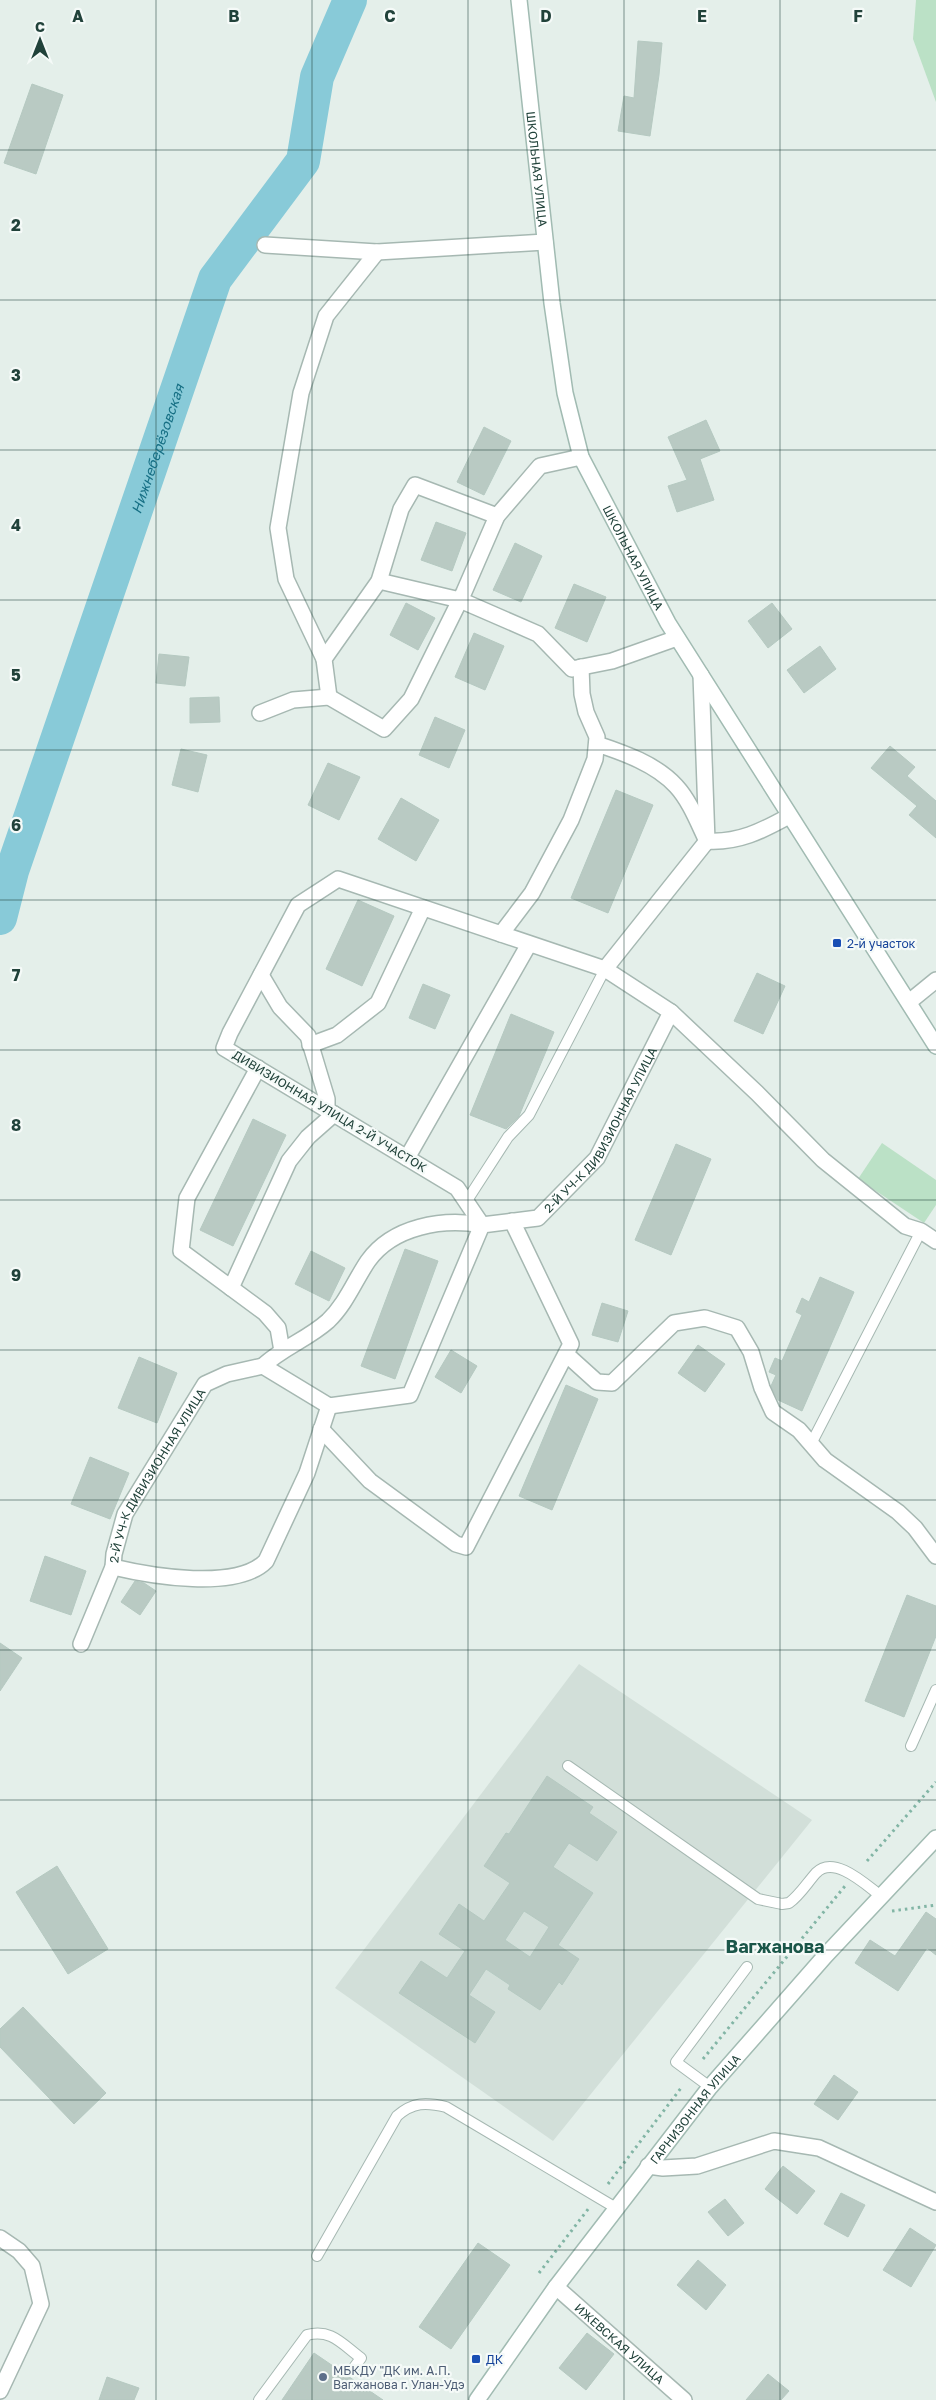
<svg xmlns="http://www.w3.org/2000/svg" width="936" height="2400" viewBox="0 0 936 2400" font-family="'Golos Text',sans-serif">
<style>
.built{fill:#d2dfd9}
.green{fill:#bbe1c6}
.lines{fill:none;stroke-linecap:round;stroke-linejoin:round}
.river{stroke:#88cad8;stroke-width:34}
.building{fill:#b9cac3;stroke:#b5c9c1;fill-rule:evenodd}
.lane-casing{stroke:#a6b8b2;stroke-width:12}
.street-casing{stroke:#a6b8b2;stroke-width:18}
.secondary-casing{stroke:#a1bbb2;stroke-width:18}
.path{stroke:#82b5a5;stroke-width:3;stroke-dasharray:2.5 4;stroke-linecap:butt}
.lane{stroke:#fff;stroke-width:10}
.street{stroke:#fff;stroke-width:15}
.secondary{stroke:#fff;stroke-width:15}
.grid{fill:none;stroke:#21423a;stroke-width:1;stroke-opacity:0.55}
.transit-dot{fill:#1a4fb4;stroke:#f5faf8;stroke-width:2}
.service-dot{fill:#5c6f8a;stroke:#f5faf8;stroke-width:2}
.labels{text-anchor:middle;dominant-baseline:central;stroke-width:4.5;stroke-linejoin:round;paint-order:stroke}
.street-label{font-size:12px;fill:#21423a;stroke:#f5faf8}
.transit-label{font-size:12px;fill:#164399;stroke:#f5faf8;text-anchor:start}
.service-label{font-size:12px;fill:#4e5e75;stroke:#f5faf8;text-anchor:start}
.water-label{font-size:14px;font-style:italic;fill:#166f84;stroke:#f5faf8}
.district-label{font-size:18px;font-weight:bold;fill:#1b5649;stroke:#f5faf8}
.grid-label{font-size:16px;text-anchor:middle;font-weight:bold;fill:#21423a;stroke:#f5faf8;stroke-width:4.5;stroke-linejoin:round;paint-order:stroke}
</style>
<rect width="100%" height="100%" fill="#e4efea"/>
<!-- built -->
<polygon class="built" points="579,1664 812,1820 553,2141 335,1988"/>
<!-- green -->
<g class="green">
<polygon points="916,0 936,0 936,102 913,39"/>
<polygon points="882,1143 936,1180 936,1205 924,1223 858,1179"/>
</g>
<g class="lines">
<!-- river -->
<path class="river" id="s1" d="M0,918l12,-47 203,-592 88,-118 14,-84 33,-77"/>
</g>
<!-- building -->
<g class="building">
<polygon points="638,41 662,43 659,75 650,136 618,131 624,96 634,98"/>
<polygon points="32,84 63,95 36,174 4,163"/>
<polygon points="706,420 720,451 700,459 714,500 677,512 668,486 687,480 668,437"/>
<polygon points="484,427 511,441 484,495 457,482"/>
<polygon points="436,522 466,533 452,571 421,560"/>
<polygon points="515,543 542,556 521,602 493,590"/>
<polygon points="574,584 606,597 587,642 555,628"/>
<polygon points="406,603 435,618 418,650 390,635"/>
<polygon points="772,603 792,629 768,648 748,621"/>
<polygon points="474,633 504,646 485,690 455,677"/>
<polygon points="820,646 836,669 804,693 787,670"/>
<polygon points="159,654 189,657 185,686 156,683"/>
<polygon points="219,697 220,722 190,723 190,698"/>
<polygon points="435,717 465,730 449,768 419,755"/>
<polygon points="890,746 915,767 907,776 936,801 936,838 909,815 917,806 871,768"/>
<polygon points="181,749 207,755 198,792 172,785"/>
<polygon points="328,763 360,777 339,820 308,805"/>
<polygon points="616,790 653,805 608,913 571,898"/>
<polygon points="401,798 439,820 416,861 378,839"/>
<polygon points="358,900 394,916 362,986 326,969"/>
<polygon points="757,973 785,986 763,1034 734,1021"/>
<polygon points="423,984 450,995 435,1029 409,1018"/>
<polygon points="511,1014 554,1032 519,1116 506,1129 470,1115"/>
<polygon points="253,1119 286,1135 233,1246 200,1230"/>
<polygon points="676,1144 711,1159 671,1255 635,1240"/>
<polygon points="405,1249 438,1261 395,1379 361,1366"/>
<polygon points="311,1251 345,1268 329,1301 295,1284"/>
<polygon points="820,1277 854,1292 802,1411 778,1400 771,1386 776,1375 769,1372 775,1358 782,1361 802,1315 796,1312 802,1298 809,1302"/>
<polygon points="602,1303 628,1311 618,1342 592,1335"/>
<polygon points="698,1345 725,1364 705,1392 678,1373"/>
<polygon points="451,1350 477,1366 461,1393 435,1377"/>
<polygon points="139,1357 177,1373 157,1423 118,1408"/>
<polygon points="566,1385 598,1399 552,1510 519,1496"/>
<polygon points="90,1457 129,1473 110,1519 71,1504"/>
<polygon points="45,1556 86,1571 71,1615 30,1601"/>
<polygon points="135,1581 144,1583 156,1591 140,1615 121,1602"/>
<polygon points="907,1595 936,1606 936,1636 904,1717 865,1701"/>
<polygon points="0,1643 22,1658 0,1691"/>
<path d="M547,1776l46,31 -4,6 28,19 -20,29 -28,-18 -16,24 40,26 -35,52 21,14 -17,26 -3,-3 -19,28 -32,-21 2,-4 -24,-16 -17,26 26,17 -20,31 -76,-50 22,-32 26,17 18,-27 -26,-17 20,-30 25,17 26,-38 -26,-17 22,-33 3,1zM524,1911l25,16 -19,30 -25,-17z"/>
<polygon points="57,1866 108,1949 68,1974 16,1892"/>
<polygon points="926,1912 936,1919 936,1955 927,1948 898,1991 855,1963 870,1940 895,1956"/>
<polygon points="23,2007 106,2093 74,2124 0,2047 0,2029"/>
<polygon points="834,2075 858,2092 838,2120 814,2104"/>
<polygon points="783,2166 815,2191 797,2214 765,2189"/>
<polygon points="841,2193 865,2205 848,2237 824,2224"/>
<polygon points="725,2199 744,2223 728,2236 708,2212"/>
<polygon points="910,2228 936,2245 911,2287 883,2270"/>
<polygon points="478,2243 510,2265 451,2349 419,2327"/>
<polygon points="698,2260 726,2285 706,2310 677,2285"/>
<polygon points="587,2333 614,2354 586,2390 559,2368"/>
<polygon points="314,2353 383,2400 282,2400"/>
<polygon points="768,2374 789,2391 781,2400 746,2400"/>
<polygon points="107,2377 139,2388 134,2400 99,2400"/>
</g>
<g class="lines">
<defs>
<g id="lane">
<polyline points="466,1202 508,1137 529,1115 605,969"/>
<polyline points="811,1444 921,1231"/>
<polyline points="911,1746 936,1690"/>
<path d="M568,1766l190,133 24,5 7,-1c11,-8 18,-20 27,-30 18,-19 50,12 65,23"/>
<polyline points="710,2087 676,2062 747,1967"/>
<path d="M317,2256l80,-140c16,-14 29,-14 49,-9l170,101"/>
<path d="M259,2400l48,-65c24,-7 36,10 54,23l-9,12"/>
</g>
<g id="street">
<polyline points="265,245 377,252 545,242"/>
<polyline points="379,581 460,600 538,634 572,669 612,661 677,638"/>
<polyline points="324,659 286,579 278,528 301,393 326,316 377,252"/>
<polyline points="701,675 707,841"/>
<polyline points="329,697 324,659 379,581 401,509 415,485 497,516"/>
<polyline points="260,713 293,700 329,697 384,729 411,699 464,592 497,516 540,466 581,457"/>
<path d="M597,744c27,9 59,20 79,42 13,14 21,34 29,51"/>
<path d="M707,841c31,2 55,-10 82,-25"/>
<polyline points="501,934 532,893 571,820 595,759 597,737 586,712 582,694 581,667"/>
<polyline points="261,975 280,1007 308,1036 327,1099 327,1110"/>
<polyline points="909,1002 936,980"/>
<polyline points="671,1012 757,1093 823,1160 905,1226 921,1231 936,1241"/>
<polyline points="310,1045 337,1035 378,1003 423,908"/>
<polyline points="258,1068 187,1198 181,1251 265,1313 278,1328 282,1351"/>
<polyline points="407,1158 529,944"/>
<polyline points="482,1225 457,1188 224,1048 230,1033 298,905 338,879 605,969"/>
<polyline points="231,1288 289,1161 308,1137 334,1114"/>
<polyline points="566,1354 597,1382 612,1383 674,1323 705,1318 737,1328 751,1352 762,1388 773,1412 799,1430 825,1460 898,1512 915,1528 936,1556"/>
<path d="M263,1366c19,-18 45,-27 65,-45 18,-17 27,-41 40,-60 25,-35 75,-43 114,-36"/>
<polyline points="321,1429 370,1481 456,1544 466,1547 571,1344 512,1221"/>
<path d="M113,1567c38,9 124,24 153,-6l41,-88 22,-67"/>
<path id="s2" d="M81,1644l32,-77 1,-13 11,-40 80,-130 22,-10 36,-8 66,40 81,-11 72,-170 56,-7 59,-60 74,-146 -66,-43 102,-128"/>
<polyline points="648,2166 663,2168 697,2166 774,2141 819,2148 936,2202"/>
<polyline points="0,2238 19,2251 32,2266 41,2304 0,2391"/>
<path id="s3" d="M556,2287l128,113"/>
</g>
<g id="secondary">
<path id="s4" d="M519,0l33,303 13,90 16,64 87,166 268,423"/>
<path id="s5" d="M477,2400l79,-113 154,-200 116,-132 110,-117"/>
</g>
</defs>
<!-- lane casing -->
<use href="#lane" class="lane-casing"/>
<!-- street casing -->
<use href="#street" class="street-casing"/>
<!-- secondary casing -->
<use href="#secondary" class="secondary-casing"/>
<!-- path -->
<g class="path">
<polyline points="867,1861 936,1782"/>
<polyline points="892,1911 936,1905"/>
<polyline points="703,2059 845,1886"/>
<polyline points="608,2184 681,2088"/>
<polyline points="539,2273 589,2208"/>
</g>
<!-- lane -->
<use href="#lane" class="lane"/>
<!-- street -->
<use href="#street" class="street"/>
<!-- secondary -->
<use href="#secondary" class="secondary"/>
</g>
<!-- grid -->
<path class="grid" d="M156,0v2400M312,0v2400M468,0v2400M624,0v2400M780,0v2400M0,150h936M0,300h936M0,450h936M0,600h936M0,750h936M0,900h936M0,1050h936M0,1200h936M0,1350h936M0,1500h936M0,1650h936M0,1800h936M0,1950h936M0,2100h936M0,2250h936"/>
<!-- markers -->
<g class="transit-dot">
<rect x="832" y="938" width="10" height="10" rx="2.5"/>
<rect x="471" y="2354" width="10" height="10" rx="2.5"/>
</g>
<circle class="service-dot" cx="323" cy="2377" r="5"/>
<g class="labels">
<!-- street labels -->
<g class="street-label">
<text stroke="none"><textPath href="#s4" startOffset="170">ШКОЛЬНАЯ УЛИЦА</textPath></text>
<text stroke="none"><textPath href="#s4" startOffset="575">ШКОЛЬНАЯ УЛИЦА</textPath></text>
<text transform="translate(330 1111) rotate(31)">ДИВИЗИОННАЯ УЛИЦА 2-Й УЧАСТОК</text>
<text stroke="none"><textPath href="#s2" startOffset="861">2-Й УЧ-К ДИВИЗИОННАЯ УЛИЦА</textPath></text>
<text stroke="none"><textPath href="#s2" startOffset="186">2-Й УЧ-К ДИВИЗИОННАЯ УЛИЦА</textPath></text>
<text stroke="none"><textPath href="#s5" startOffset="364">ГАРНИЗОННАЯ УЛИЦА</textPath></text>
<text stroke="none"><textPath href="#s3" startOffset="85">ИЖЕВСКАЯ УЛИЦА</textPath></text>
</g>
<!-- transit labels -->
<g class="transit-label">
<text x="847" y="943">2-й участок</text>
<text x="486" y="2359">ДК</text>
</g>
<!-- service labels -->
<g class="service-label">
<text x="333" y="2370">МБКДУ "ДК им. А.П.<tspan x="333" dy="14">Вагжанова г. Улан-Удэ</tspan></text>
</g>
<!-- water labels -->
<g class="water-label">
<text stroke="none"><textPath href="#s1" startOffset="495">Нижнеберёзовская</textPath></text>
</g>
<!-- district labels -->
<g class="district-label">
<text x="775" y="1946">Вагжанова</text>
</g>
</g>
<g class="grid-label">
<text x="78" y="22">A</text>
<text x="234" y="22">B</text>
<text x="390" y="22">C</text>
<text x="546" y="22">D</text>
<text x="702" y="22">E</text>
<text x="858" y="22">F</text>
<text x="16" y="231">2</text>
<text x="16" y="381">3</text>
<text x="16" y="531">4</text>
<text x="16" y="681">5</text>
<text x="16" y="831">6</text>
<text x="16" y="981">7</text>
<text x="16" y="1131">8</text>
<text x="16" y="1281">9</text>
</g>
<!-- north arrow -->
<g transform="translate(40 40)" stroke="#f5faf8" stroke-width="4" paint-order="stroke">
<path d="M0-4L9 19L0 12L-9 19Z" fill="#21423a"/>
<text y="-8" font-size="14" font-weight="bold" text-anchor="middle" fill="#21423a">С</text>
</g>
</svg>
